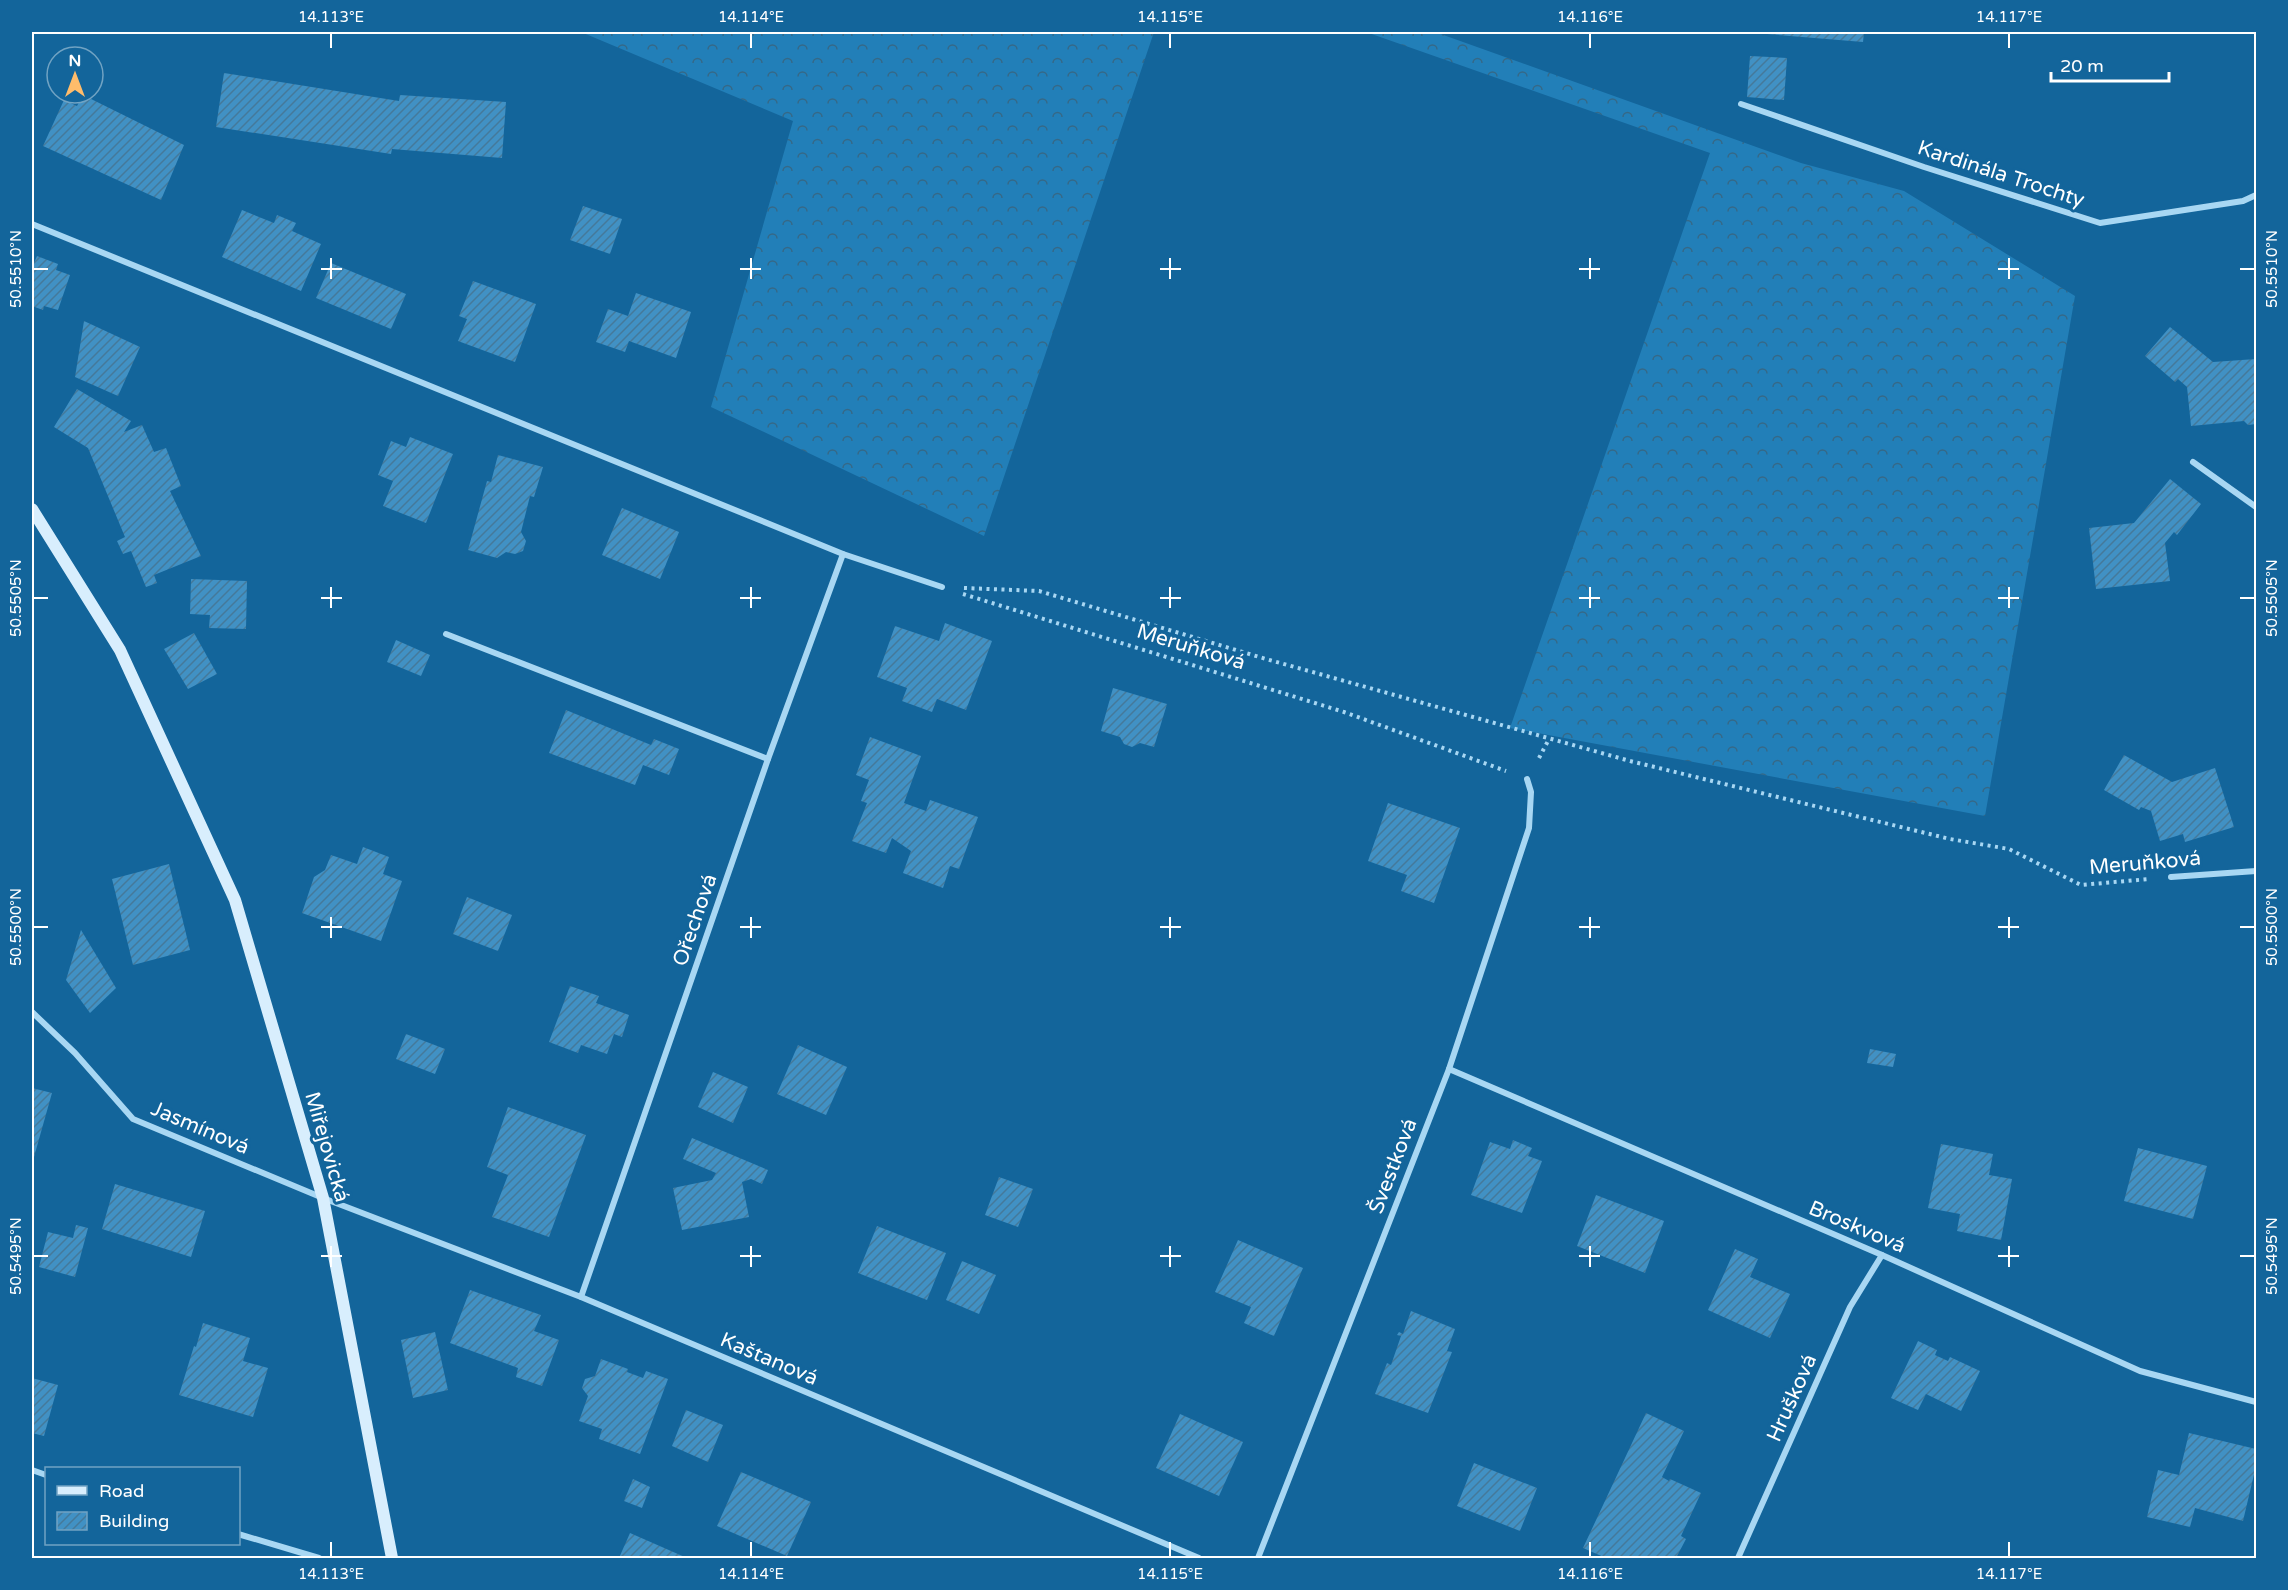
<svg xmlns="http://www.w3.org/2000/svg" width="2288" height="1590" viewBox="0 0 2288 1590" font-family="'Varela Round',sans-serif">
<style>
.forest{fill:url(#forest-crowns)}
.building{fill:url(#building-hatch)}
.lines{fill:none;stroke-linecap:round;stroke-linejoin:round}
.path{stroke:#a8d7f3;stroke-width:4;stroke-dasharray:3 4.5;stroke-linecap:butt}
.street{stroke:#a8d7f3;stroke-width:6}
.secondary{stroke:#d8eefd;stroke-width:12}
.ticks{fill:none;stroke:#fff;stroke-width:2}
.labels{text-anchor:middle;dominant-baseline:central;stroke-width:6;stroke-linejoin:round;paint-order:stroke}
.street-label{font-size:21px;fill:#fff;stroke:#13659b}
.neatline{fill:none;stroke:#fff;stroke-width:2}
.ticks-label{font-size:15px;text-anchor:middle;fill:#fff}
</style>
<defs>
<pattern id="forest-crowns" width="20" height="18" patternUnits="userSpaceOnUse" patternTransform="scale(1.5)"><rect width="20" height="18" fill="#227fb8"/><path d="M2 6a3 3 0 1 1 6 0M12 15a3 3 0 1 1 6 0" fill="none" stroke="#356887"/></pattern>
<pattern id="building-hatch" width="6" height="6" patternUnits="userSpaceOnUse" patternTransform="scale(1.5)"><rect width="6" height="6" fill="#4191c4"/><path d="M-1 1l2-2M0 6l6-6M5 7l2-2" fill="none" stroke="#45799a"/></pattern>
</defs>
<rect width="100%" height="100%" fill="#13659b"/>
<!-- forest -->
<g class="forest">
<polygon points="581,32 1154,32 984,536 711,407 793,121"/>
<polygon points="1366,32 1435,32 1801,163 1904,191 2075,296 1985,816 1510,728 1710,153"/>
</g>
<!-- building -->
<g class="building">
<polygon points="1767,32 1864,32 1863,42 1767,34"/>
<polygon points="1750,56 1787,58 1784,100 1747,97"/>
<polygon points="224,73 399,101 400,95 506,102 502,158 392,149 391,154 216,127"/>
<polygon points="83,95 184,145 161,200 43,146 64,100 77,106"/>
<polygon points="583,206 622,219 610,254 570,240"/>
<polygon points="242,210 274,223 277,215 296,223 292,231 321,244 301,291 222,257"/>
<polygon points="37,256 58,264 56,270 70,275 58,310 44,306 43,310 32,306 32,262 34,263"/>
<polygon points="331,263 406,294 391,329 316,298"/>
<polygon points="473,281 536,304 515,362 458,341 467,319 459,316"/>
<polygon points="636,293 691,312 676,358 629,341 625,352 596,342 608,309 628,316"/>
<polygon points="84,321 140,347 118,396 75,377"/>
<polygon points="2170,327 2213,362 2256,359 2256,424 2248,425 2244,421 2191,426 2187,387 2178,379 2175,382 2145,356"/>
<polygon points="77,389 131,421 124,432 142,425 154,452 166,448 181,486 170,491 201,556 154,575 157,583 146,587 131,551 123,554 117,541 125,537 88,448 54,427"/>
<polygon points="410,437 453,454 426,523 383,506 393,481 378,475 391,441 406,447"/>
<polygon points="498,455 543,467 534,497 530,496 521,532 526,541 523,551 515,554 506,552 497,558 468,550 487,481 491,482"/>
<polygon points="2170,479 2201,504 2177,535 2174,532 2165,543 2170,581 2096,589 2089,528 2134,523"/>
<polygon points="622,508 679,532 660,579 602,555"/>
<polygon points="191,579 247,581 246,629 209,628 210,615 190,614"/>
<polygon points="945,623 992,641 966,710 937,699 932,712 902,701 907,688 877,677 895,626 939,641"/>
<polygon points="194,633 217,674 188,689 164,649"/>
<polygon points="396,640 430,655 421,676 387,662"/>
<polygon points="1113,688 1167,704 1154,747 1140,743 1132,747 1124,744 1120,737 1101,731"/>
<polygon points="566,710 651,745 654,739 679,749 669,775 643,765 635,785 549,753"/>
<polygon points="870,737 921,756 904,803 926,811 930,800 978,817 959,869 950,866 943,888 903,873 911,851 892,838 886,853 852,841 867,803 861,801 869,780 856,775"/>
<polygon points="2124,755 2172,782 2215,768 2234,827 2185,842 2183,834 2160,841 2151,811 2141,807 2139,810 2104,790"/>
<polygon points="1388,803 1460,828 1434,903 1401,891 1407,875 1368,861"/>
<polygon points="363,847 389,857 383,874 402,881 381,941 302,913 314,877 325,870 331,855 357,864"/>
<polygon points="169,864 190,950 133,965 112,879"/>
<polygon points="467,897 512,915 498,951 453,934"/>
<polygon points="81,930 116,988 90,1013 66,980"/>
<polygon points="570,986 599,996 596,1003 629,1015 622,1037 614,1034 607,1054 581,1045 578,1053 549,1042"/>
<polygon points="406,1034 445,1049 435,1074 396,1059"/>
<polygon points="798,1045 847,1067 826,1115 777,1094"/>
<polygon points="1870,1049 1896,1054 1893,1067 1867,1063"/>
<polygon points="713,1072 748,1087 733,1123 698,1107"/>
<polygon points="32,1088 52,1093 32,1164"/>
<polygon points="508,1107 586,1135 549,1237 492,1217 508,1175 487,1167"/>
<polygon points="692,1138 768,1170 762,1184 751,1179 742,1182 749,1217 682,1230 673,1188 712,1180 716,1173 683,1159"/>
<polygon points="1513,1140 1532,1148 1528,1156 1542,1161 1522,1213 1471,1195 1490,1142 1510,1149"/>
<polygon points="1941,1144 1993,1154 1989,1175 2012,1179 2001,1240 1957,1231 1960,1214 1928,1208"/>
<polygon points="2138,1148 2207,1166 2193,1219 2124,1201"/>
<polygon points="999,1177 1033,1189 1018,1227 985,1215"/>
<polygon points="115,1184 205,1211 191,1257 102,1229"/>
<polygon points="1596,1195 1664,1221 1645,1273 1577,1246"/>
<polygon points="76,1225 88,1228 75,1277 39,1267 48,1232 73,1238"/>
<polygon points="877,1226 946,1253 927,1300 858,1273"/>
<polygon points="1238,1240 1303,1268 1274,1336 1244,1323 1251,1307 1215,1292"/>
<polygon points="1735,1249 1758,1259 1750,1277 1790,1294 1770,1338 1708,1310"/>
<polygon points="962,1261 996,1275 979,1314 946,1300"/>
<polygon points="470,1290 541,1315 534,1331 559,1340 542,1386 516,1377 518,1368 450,1343"/>
<polygon points="1411,1311 1455,1329 1447,1351 1452,1352 1428,1413 1375,1394 1387,1363 1391,1365 1401,1336 1397,1335 1399,1332 1403,1334"/>
<polygon points="203,1323 250,1338 243,1361 268,1368 253,1417 179,1395 194,1346 196,1347"/>
<polygon points="435,1332 448,1390 413,1398 401,1340"/>
<polygon points="1918,1341 1937,1350 1935,1355 1948,1361 1950,1357 1980,1371 1961,1411 1926,1394 1918,1410 1891,1398"/>
<polygon points="601,1359 628,1369 627,1372 643,1378 646,1371 668,1379 640,1454 599,1439 602,1429 579,1421 588,1396 582,1388 585,1379 595,1376"/>
<polygon points="32,1378 58,1385 44,1436 32,1433"/>
<polygon points="686,1410 723,1425 708,1462 672,1446"/>
<polygon points="1646,1413 1684,1431 1662,1477 1669,1481 1670,1479 1701,1493 1681,1536 1686,1539 1676,1558 1606,1558 1583,1548"/>
<polygon points="1180,1414 1243,1442 1219,1496 1156,1468"/>
<polygon points="2189,1433 2256,1449 2256,1466 2243,1521 2195,1508 2190,1527 2147,1517 2158,1470 2179,1475"/>
<polygon points="1474,1463 1537,1488 1520,1531 1457,1506"/>
<polygon points="741,1472 811,1502 787,1556 717,1526"/>
<polygon points="633,1479 650,1487 642,1508 624,1501"/>
<polygon points="630,1533 687,1558 619,1558"/>
</g>
<g class="lines">
<!-- path -->
<g class="path">
<polyline points="964,588 1039,591 1266,659 1630,761 1950,839 2009,849 2081,885 2149,879"/>
<polyline points="963,594 1344,712 1506,771"/>
<polyline points="1539,758 1549,739"/>
</g>
<!-- street -->
<g class="street">
<polyline points="1741,104 1924,167 2100,223 2243,201 2256,195"/>
<polyline points="32,224 843,554 942,587"/>
<polyline points="2193,462 2256,507"/>
<polyline points="446,634 768,759"/>
<polyline points="2171,877 2256,871"/>
<polyline points="32,1012 75,1053 133,1119 323,1198 581,1297 1199,1558"/>
<polyline points="1449,1069 1882,1255 2140,1371 2256,1402"/>
<polyline points="581,1297 768,759 843,554"/>
<polyline points="32,1470 46,1475"/>
<polyline points="238,1534 319,1558"/>
<polyline points="1258,1558 1449,1069 1529,828 1531,792 1527,779"/>
<polyline points="1738,1558 1850,1307 1882,1255"/>
</g>
<!-- secondary -->
<polyline class="secondary" points="32,509 120,650 235,900 323,1198 392,1558"/>
</g>
<!-- ticks -->
<path class="ticks" d="M331,33v15M751,33v15M1170,33v15M1590,33v15M2009,33v15M331,258v21M751,258v21M1170,258v21M1590,258v21M2009,258v21M33,269h15M321,269h21M740,269h21M1160,269h21M1579,269h21M1998,269h21M2240,269h15M331,587v21M751,587v21M1170,587v21M1590,587v21M2009,587v21M33,598h15M321,598h21M740,598h21M1160,598h21M1579,598h21M1998,598h21M2240,598h15M331,917v21M751,917v21M1170,917v21M1590,917v21M2009,917v21M33,927h15M321,927h21M740,927h21M1160,927h21M1579,927h21M1998,927h21M2240,927h15M331,1246v21M751,1246v21M1170,1246v21M1590,1246v21M2009,1246v21M33,1256h15M321,1256h21M740,1256h21M1160,1256h21M1579,1256h21M1998,1256h21M2240,1256h15M331,1542v15M751,1542v15M1170,1542v15M1590,1542v15M2009,1542v15"/>
<g class="labels">
<!-- street labels -->
<g class="street-label">
<text transform="translate(2001 174) rotate(18)">Kardinála Trochty</text>
<text transform="translate(1191 647) rotate(17)">Meruňková</text>
<text transform="translate(2145 863) rotate(-5)">Meruňková</text>
<text transform="translate(695 920) rotate(-71)">Ořechová</text>
<text transform="translate(200 1128) rotate(23)">Jasmínová</text>
<text transform="translate(327 1147) rotate(74)">Miřejovická</text>
<text transform="translate(1393 1166) rotate(-69)">Švestková</text>
<text transform="translate(1857 1227) rotate(23)">Broskvová</text>
<text transform="translate(769 1359) rotate(23)">Kaštanová</text>
<text transform="translate(1792 1398) rotate(-66)">Hrušková</text>
</g>
</g>
<!-- border -->
<rect width="2288" height="1590" fill="none" stroke="#13659b" stroke-width="66"/>
<!-- legend -->
<rect x="45" y="1467" width="195" height="78" fill="#13659b" stroke="#71a3c3" stroke-width="1.5"/>
<rect x="57" y="1486" width="30" height="9" fill="#d8eefd" stroke="#71a3c3" stroke-width="1.5"/>
<text x="99" y="1497" font-size="18" fill="#ffffff">Road</text>
<rect x="57" y="1512" width="30" height="18" fill="url(#building-hatch)" stroke="#71a3c3" stroke-width="1.5"/>
<text x="99" y="1527" font-size="18" fill="#ffffff">Building</text>
<!-- north arrow -->
<g transform="translate(75 75)"><circle r="28" fill="#13659b" stroke="#71a3c3" stroke-width="1.5"/>
<path d="M0-4.5L10 22L0 15L-10 22Z" fill="#ffbc6b"/>
<text y="-9" font-size="16" font-weight="bold" text-anchor="middle" fill="#ffffff">N</text>
</g>
<!-- scale -->
<path d="M2051 72v9h118v-9" fill="none" stroke="#ffffff" stroke-width="3"/>
<text x="2060" y="72" font-size="18" fill="#ffffff" stroke="#13659b" stroke-width="4.5" paint-order="stroke">20 m</text>
<rect x="33" y="33" width="2222" height="1524" class="neatline"/>
<g class="ticks-label">
<text x="331" y="22">14.113°E</text>
<text x="751" y="22">14.114°E</text>
<text x="1170" y="22">14.115°E</text>
<text x="1590" y="22">14.116°E</text>
<text x="2009" y="22">14.117°E</text>
<text transform="translate(16 269) rotate(-90)" y="5">50.5510°N</text>
<text transform="translate(2272 269) rotate(-90)" y="5">50.5510°N</text>
<text transform="translate(16 598) rotate(-90)" y="5">50.5505°N</text>
<text transform="translate(2272 598) rotate(-90)" y="5">50.5505°N</text>
<text transform="translate(16 927) rotate(-90)" y="5">50.5500°N</text>
<text transform="translate(2272 927) rotate(-90)" y="5">50.5500°N</text>
<text transform="translate(16 1256) rotate(-90)" y="5">50.5495°N</text>
<text transform="translate(2272 1256) rotate(-90)" y="5">50.5495°N</text>
<text x="331" y="1579">14.113°E</text>
<text x="751" y="1579">14.114°E</text>
<text x="1170" y="1579">14.115°E</text>
<text x="1590" y="1579">14.116°E</text>
<text x="2009" y="1579">14.117°E</text>
</g>
</svg>
